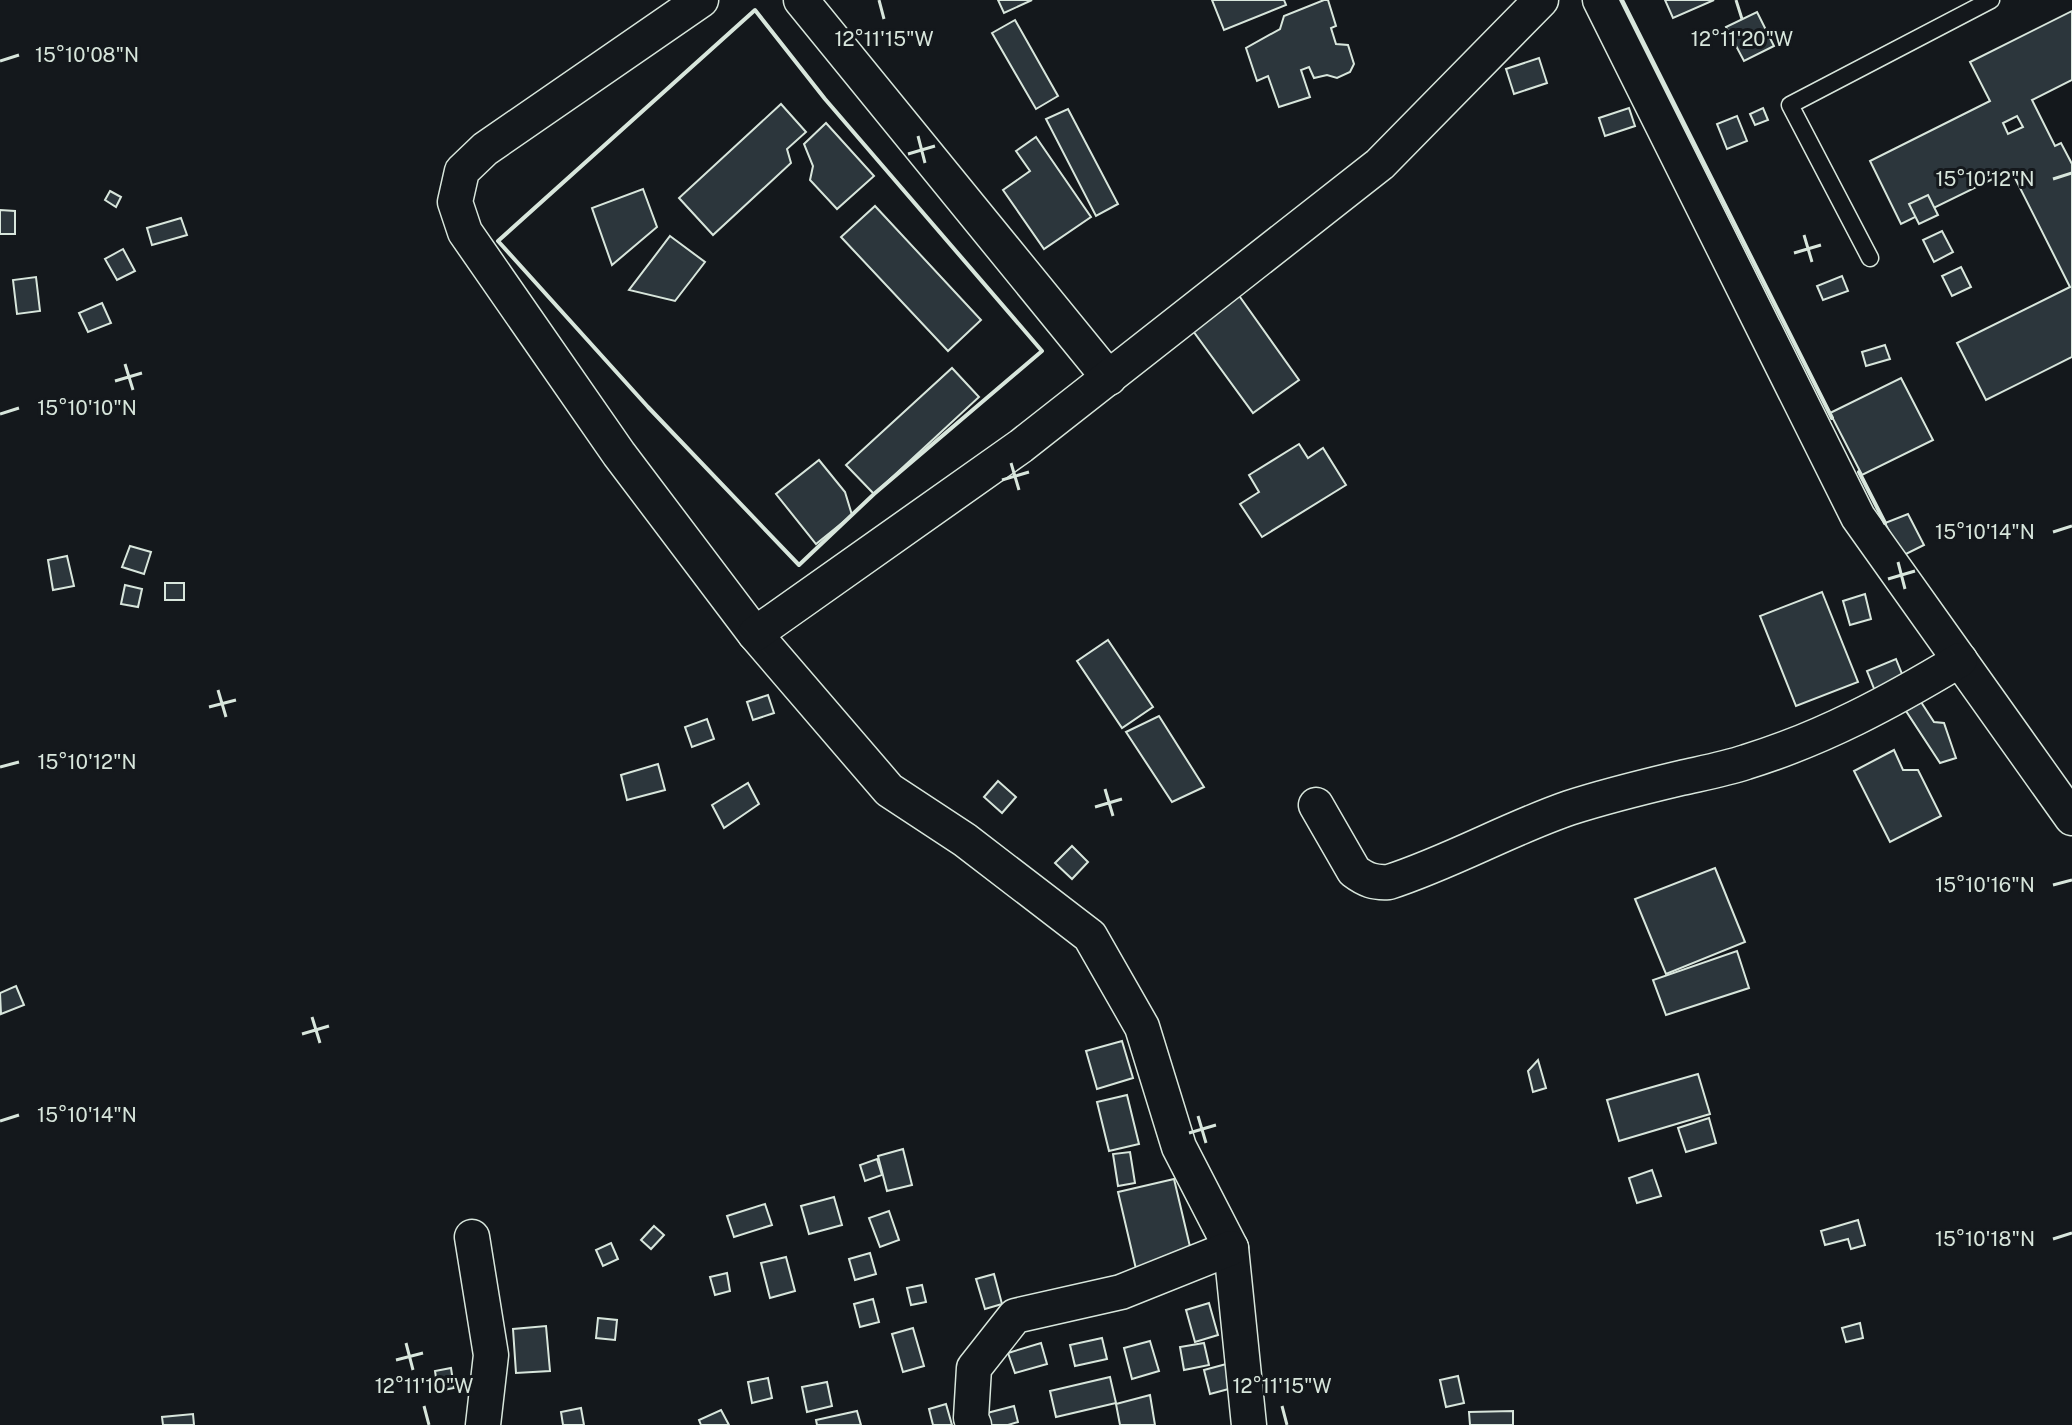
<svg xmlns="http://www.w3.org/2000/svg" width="2072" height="1425" viewBox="0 0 2072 1425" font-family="'Public Sans',sans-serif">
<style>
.building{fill:#2c363c;stroke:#d8e6dc;stroke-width:2;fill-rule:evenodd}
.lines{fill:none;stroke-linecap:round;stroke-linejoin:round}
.lane-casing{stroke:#d8e6dc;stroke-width:19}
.street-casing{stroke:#d8e6dc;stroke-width:37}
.lane{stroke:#14181c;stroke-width:16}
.street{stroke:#14181c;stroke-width:34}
.wall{stroke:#d8e6dc;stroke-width:4}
.ticks{fill:none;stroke:#d8e6dc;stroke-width:3}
.ticks-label{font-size:20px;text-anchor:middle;fill:#d8e6dc;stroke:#14181c;stroke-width:6;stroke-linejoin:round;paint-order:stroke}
</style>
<rect width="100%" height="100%" fill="#14181c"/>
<!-- building -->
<g class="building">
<polygon points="998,0 1032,0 1004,13"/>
<polygon points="1212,0 1284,0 1286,5 1224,30"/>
<polygon points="1324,0 1328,0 1336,26 1331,28 1336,44 1348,45 1354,64 1350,72 1337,78 1327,75 1314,78 1309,67 1301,70 1310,97 1279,107 1268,76 1257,81 1246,48 1280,29 1284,16"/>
<polygon points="1665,0 1714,0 1673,18"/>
<path d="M2072,11v69l-40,20 23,46 6,-3 11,21v193l-86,43 -29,-57 113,-56 -59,-117 -110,54 -31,-63 120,-60 -20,-39zM2017,116l6,11 -15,7 -5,-11z"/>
<polygon points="1757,12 1774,46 1744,61 1726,27"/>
<polygon points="1015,20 1058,96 1036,109 992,33"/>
<polygon points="1539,58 1547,83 1514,94 1506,69"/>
<polygon points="781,104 806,132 787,149 791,163 713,235 679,198"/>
<polygon points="1629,108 1635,126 1605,136 1599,118"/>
<polygon points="1763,108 1768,120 1755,125 1750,114"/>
<polygon points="1068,109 1118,204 1096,216 1046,119"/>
<polygon points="1737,116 1747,141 1727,149 1717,124"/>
<polygon points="826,123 874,176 837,209 810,180 813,166 804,144"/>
<polygon points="1036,137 1091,217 1044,249 1003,190 1030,171 1016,151"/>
<polygon points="643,189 657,227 612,265 592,208"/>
<polygon points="110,191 121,197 116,207 105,200"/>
<polygon points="1928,195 1938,215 1919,224 1909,204"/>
<polygon points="875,206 981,320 948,351 841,237"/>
<polygon points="0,210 15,211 15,234 0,234"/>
<polygon points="181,218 187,235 152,245 147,228"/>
<polygon points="1942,231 1953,252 1934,262 1923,240"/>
<polygon points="670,236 705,262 675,301 629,290"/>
<polygon points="123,249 135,271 117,280 105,259"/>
<polygon points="1961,267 1971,287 1952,296 1942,276"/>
<polygon points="1842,276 1848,291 1823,300 1817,286"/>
<polygon points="36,277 40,311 17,314 13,280"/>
<polygon points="1235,290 1299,380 1253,413 1188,324"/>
<polygon points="102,303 111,323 88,332 79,313"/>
<polygon points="1885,345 1890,359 1866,366 1862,352"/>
<polygon points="952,368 979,397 874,494 846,465"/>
<polygon points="1901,378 1933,440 1862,475 1830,413"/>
<polygon points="1299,444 1308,458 1323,448 1346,485 1262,537 1240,504 1259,492 1249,475"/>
<polygon points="819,460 845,492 852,515 816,544 776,494"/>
<polygon points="1908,514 1924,545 1902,556 1885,523"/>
<polygon points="130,546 151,552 144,574 122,567"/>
<polygon points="67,556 74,586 53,590 48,560"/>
<rect x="165" y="583" width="19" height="17"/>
<polygon points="125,585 142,589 138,607 121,604"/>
<polygon points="1822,592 1858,682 1796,706 1760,616"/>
<polygon points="1865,594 1871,619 1850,625 1843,601"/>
<polygon points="1108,640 1153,707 1122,728 1077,661"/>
<polygon points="1896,659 1904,679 1875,691 1867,671"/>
<polygon points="768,695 774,713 753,720 747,702"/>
<polygon points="1921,702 1934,722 1944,723 1956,758 1940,763 1906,711"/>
<polygon points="1159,716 1204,787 1172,802 1126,732"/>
<polygon points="707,719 714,739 692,747 685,727"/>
<polygon points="1894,750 1903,770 1918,770 1941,816 1890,842 1854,771"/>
<polygon points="658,764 665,790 627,800 621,775"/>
<polygon points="998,781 1016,797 1002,813 984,797"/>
<polygon points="748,783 759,804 724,828 712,805"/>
<polygon points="1072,846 1088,862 1072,879 1055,863"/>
<polygon points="1715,868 1745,942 1666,974 1635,899"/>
<polygon points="1737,951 1749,988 1666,1015 1653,980"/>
<polygon points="16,986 24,1005 1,1014 0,993"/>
<polygon points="1122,1041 1133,1078 1097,1089 1086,1051"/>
<polygon points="1538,1060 1546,1088 1533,1092 1528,1071"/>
<polygon points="1698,1074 1710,1114 1619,1141 1607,1100"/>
<polygon points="1127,1095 1139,1144 1109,1151 1097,1102"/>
<polygon points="1709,1118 1716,1143 1686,1152 1678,1128"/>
<polygon points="903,1149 912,1185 887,1191 878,1156"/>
<polygon points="1130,1152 1135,1183 1118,1186 1113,1154"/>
<polygon points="877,1159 882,1175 865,1181 860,1165"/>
<polygon points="1652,1170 1661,1196 1637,1203 1629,1178"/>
<polygon points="1174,1179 1192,1255 1136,1269 1118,1192"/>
<polygon points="834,1197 842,1225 809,1234 801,1206"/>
<polygon points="765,1204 772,1225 734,1237 727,1216"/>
<polygon points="889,1211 899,1240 880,1247 869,1218"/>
<polygon points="1858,1220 1865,1245 1851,1249 1848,1239 1825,1245 1821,1231"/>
<polygon points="654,1226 664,1235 651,1249 641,1240"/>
<polygon points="611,1243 618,1259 603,1266 596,1250"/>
<polygon points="870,1253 876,1274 855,1280 849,1259"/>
<polygon points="786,1257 795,1291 770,1298 761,1263"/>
<polygon points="727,1273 730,1291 715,1295 710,1277"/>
<polygon points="994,1274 1002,1304 985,1309 976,1279"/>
<polygon points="922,1285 926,1302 911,1305 907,1288"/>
<polygon points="873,1299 879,1322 860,1327 854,1304"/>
<polygon points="1209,1303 1218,1335 1195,1342 1186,1310"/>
<polygon points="598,1318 617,1320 615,1340 596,1338"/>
<polygon points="1860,1323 1863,1338 1846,1342 1842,1328"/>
<polygon points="546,1326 550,1371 516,1373 513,1329"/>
<polygon points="913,1328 924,1366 903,1372 892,1334"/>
<polygon points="1102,1338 1107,1359 1075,1366 1070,1345"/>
<polygon points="1150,1341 1159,1371 1132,1379 1124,1348"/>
<polygon points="1041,1343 1047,1364 1015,1373 1008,1353"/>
<polygon points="1204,1343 1209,1365 1184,1370 1180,1347"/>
<polygon points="1230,1363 1236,1387 1210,1394 1204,1370"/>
<polygon points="451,1368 454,1388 438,1391 435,1371"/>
<polygon points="1458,1376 1464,1403 1446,1407 1440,1380"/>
<polygon points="1110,1377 1116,1403 1056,1417 1050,1391"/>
<polygon points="768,1378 772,1398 752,1403 748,1382"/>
<polygon points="827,1382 832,1406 807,1412 802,1387"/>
<polygon points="1150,1395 1155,1425 1120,1425 1116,1404"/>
<polygon points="946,1404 952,1425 933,1425 929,1409"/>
<polygon points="1014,1406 1018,1422 1008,1425 990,1425 987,1413"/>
<polygon points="581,1408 584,1425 563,1425 561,1412"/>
<polygon points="721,1410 729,1425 701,1425 699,1420"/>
<polygon points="857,1411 861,1425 817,1425 816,1420"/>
<polygon points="1513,1411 1513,1425 1470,1425 1469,1412"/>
<polygon points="193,1414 194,1425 163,1425 162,1417"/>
</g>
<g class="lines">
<defs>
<polyline id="lane" points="1870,258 1790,105 1991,0"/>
<g id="street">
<polyline points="701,0 485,149 462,171 455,202 465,232 619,454 755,634 889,790 965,840 1090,936 1142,1027 1179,1147 1231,1248 1249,1425"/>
<polyline points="801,0 1109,378"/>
<polyline points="1600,0 1858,517 2072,818"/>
<polyline points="755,634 1021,446 1380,164 1541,0"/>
<path d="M1316,805l38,66c12,9 20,12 35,11 62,-20 119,-53 180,-74 37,-12 74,-21 112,-30 22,-5 44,-9 65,-16 78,-24 144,-60 214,-102"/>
<polyline points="472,1237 491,1355 483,1425"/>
<polyline points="974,1425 971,1418 974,1368 1015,1316 1121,1292 1231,1248"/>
</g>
</defs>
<!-- lane casing -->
<use href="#lane" class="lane-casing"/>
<!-- street casing -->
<use href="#street" class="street-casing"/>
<!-- lane -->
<use href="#lane" class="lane"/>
<!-- street -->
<use href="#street" class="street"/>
<!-- wall -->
<g class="wall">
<polyline points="1622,0 1832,418"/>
<polygon points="755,10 825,99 1042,351 874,494 799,565 648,407 498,241"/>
<polyline points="1859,472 1885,523"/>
</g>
</g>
<!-- ticks -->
<path class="ticks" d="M879,0l5,19M1736,0l6,19M0,61l19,-6M918,136l7,27M908,154l27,-8M2053,179l19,-6M1804,235l8,27M1794,253l27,-8M125,364l8,26M115,381l27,-8M0,414l19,-6M1011,463l8,27M1002,480l27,-8M2053,532l19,-6M1898,562l7,27M1888,579l27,-8M218,690l8,27M209,707l27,-7M0,767l19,-5M1105,789l8,27M1095,807l27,-8M2053,885l19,-5M312,1017l8,26M302,1034l27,-8M1198,1116l8,27M0,1121l19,-6M1189,1133l27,-8M2053,1239l19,-6M406,1343l7,27M396,1360l27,-7M424,1406l5,19M1282,1406l5,19"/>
<g class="ticks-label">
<text x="884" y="46">12°11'15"W</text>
<text x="1742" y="46">12°11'20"W</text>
<text x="87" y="62">15°10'08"N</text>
<text x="1985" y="186">15°10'12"N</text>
<text x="87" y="415">15°10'10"N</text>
<text x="1985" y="539">15°10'14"N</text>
<text x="87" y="769">15°10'12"N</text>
<text x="1985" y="892">15°10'16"N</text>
<text x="87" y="1122">15°10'14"N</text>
<text x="1985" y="1246">15°10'18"N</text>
<text x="424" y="1393">12°11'10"W</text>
<text x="1282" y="1393">12°11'15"W</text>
</g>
</svg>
